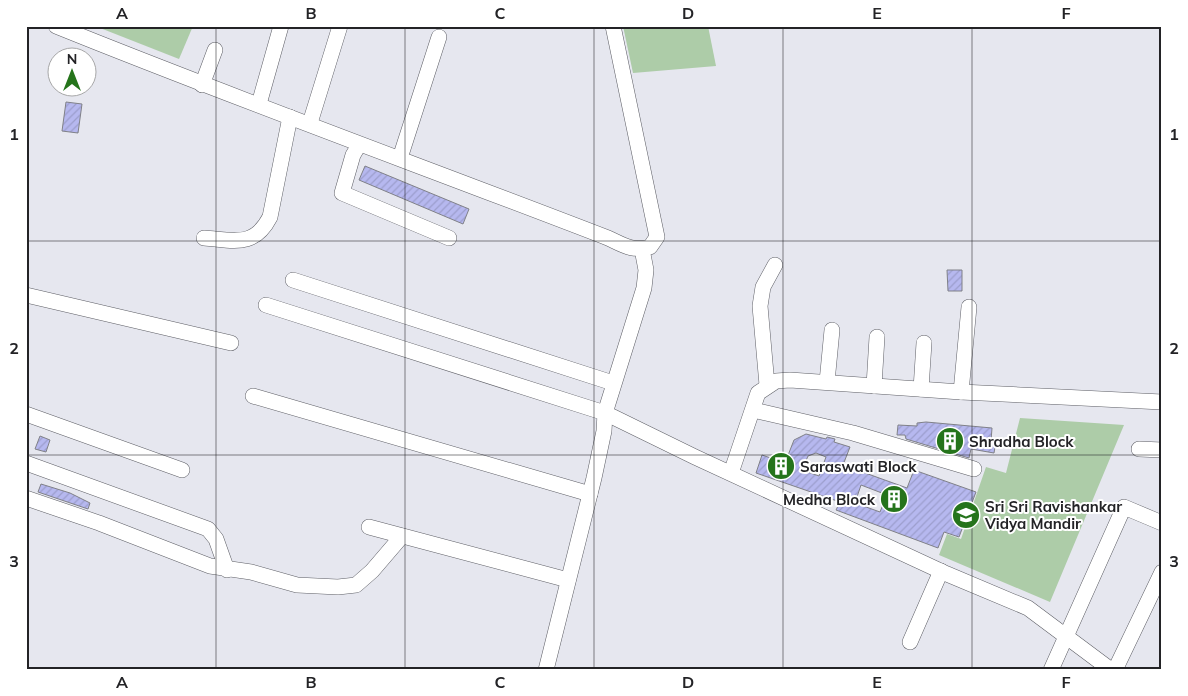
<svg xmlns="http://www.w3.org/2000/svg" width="1188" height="696" viewBox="0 0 1188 696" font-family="Mulish,sans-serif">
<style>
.green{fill:#adcca8}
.building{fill:url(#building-hatch);stroke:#808188;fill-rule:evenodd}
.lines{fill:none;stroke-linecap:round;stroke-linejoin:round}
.minor-casing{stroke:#5e5f66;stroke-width:16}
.minor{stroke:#fff;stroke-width:15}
.grid{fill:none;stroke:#232326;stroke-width:1;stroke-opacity:0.55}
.labels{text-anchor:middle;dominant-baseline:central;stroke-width:4;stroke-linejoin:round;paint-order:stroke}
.poi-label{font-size:15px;font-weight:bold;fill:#232326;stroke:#fff;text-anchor:start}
.neatline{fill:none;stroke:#232326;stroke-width:2}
.grid-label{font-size:16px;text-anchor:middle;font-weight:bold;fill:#232326}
</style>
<defs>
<pattern id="building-hatch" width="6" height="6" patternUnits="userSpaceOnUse" patternTransform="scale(1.25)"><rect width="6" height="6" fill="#b6b8ef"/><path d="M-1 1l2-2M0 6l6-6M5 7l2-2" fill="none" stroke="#9c9ecd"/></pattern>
</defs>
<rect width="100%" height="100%" fill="#e6e7ef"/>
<!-- green -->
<g class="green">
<polygon points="95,26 193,26 179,59"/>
<polygon points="623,26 708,26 716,66 633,73"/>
<polygon points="1020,418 1124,425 1050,602 939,555 947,534 961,539 986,467 1006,473"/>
</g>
<!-- building -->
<g class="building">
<polygon points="66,102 82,104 78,133 62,131"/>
<polygon points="365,166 469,209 463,224 359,180"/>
<polygon points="947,270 962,270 962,291 948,291"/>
<polygon points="926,422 992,428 991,441 996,441 994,453 971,449 969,458 906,439 905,435 897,435 898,425 917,426 917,423"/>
<path d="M806,434l20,5 1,-2 8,2 -1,3 16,5 -7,18 64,23 7,-18 62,22 -17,45 -15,-5 -6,16 -102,-38 4,-8 -84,-29 6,-18 23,8 9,-23zM816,453l10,4 -7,19 -17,-6 6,-14zM861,485l26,10 -7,17 -25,-9z"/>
<polygon points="40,436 50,440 46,452 35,449"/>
<polygon points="41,484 70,493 90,503 88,509 38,492"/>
</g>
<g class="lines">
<defs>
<g id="minor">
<path d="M56,26c183,74 368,141 552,212 17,8 23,13 42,9l7,-10 -44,-211"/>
<polyline points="202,85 215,50"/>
<polyline points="259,104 281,26"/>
<polyline points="310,123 340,26"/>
<polyline points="359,145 353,155 342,193 449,238"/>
<polyline points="400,158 439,37"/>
<path d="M204,238c30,2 50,10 66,-21l20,-100"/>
<polyline points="642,249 646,270 644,288 605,413 695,457 947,574 1028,608 1111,670"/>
<polyline points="293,280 613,383"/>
<polyline points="26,295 231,343"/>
<polyline points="266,305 605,413 604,431 594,478 546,670"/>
<polyline points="827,382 832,330"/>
<polyline points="767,385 760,306 763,287 775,265"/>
<polyline points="874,386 877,337"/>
<polyline points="921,389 924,343"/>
<polyline points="961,392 969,307"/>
<polyline points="253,396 590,494"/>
<polyline points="753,410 853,433 974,469"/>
<polyline points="26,414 182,470"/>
<polyline points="1139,449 1162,450"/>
<polyline points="26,463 208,529 216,539 227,570"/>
<polyline points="731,473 758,393 776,381 790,380 961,392 1162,402"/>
<polyline points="26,498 99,523 210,566 251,572 297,585 338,587 356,585 372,571 402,536"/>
<polyline points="369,527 568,580"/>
<polyline points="910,642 941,571"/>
<polyline points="1051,670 1124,507 1162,523"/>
<polyline points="1115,670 1162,572"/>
</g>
</defs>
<!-- minor casing -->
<use href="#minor" class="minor-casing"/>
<!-- minor -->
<use href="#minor" class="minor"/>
</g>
<!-- grid -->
<path class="grid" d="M216,26v644M405,26v644M594,26v644M783,26v644M972,26v644M26,241h1136M26,455h1136"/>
<!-- icons -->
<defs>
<symbol id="building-disc" viewBox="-11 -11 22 22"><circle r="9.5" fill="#25741b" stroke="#fff"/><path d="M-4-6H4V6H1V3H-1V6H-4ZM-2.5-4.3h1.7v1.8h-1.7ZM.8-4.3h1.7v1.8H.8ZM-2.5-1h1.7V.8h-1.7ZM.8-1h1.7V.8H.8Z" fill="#fff"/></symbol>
<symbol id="school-disc" viewBox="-11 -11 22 22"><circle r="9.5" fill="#25741b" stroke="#fff"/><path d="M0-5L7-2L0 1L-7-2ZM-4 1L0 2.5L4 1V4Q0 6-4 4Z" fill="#fff"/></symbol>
</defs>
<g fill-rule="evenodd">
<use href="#building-disc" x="934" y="425" width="32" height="32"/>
<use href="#building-disc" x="765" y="450" width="32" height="32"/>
<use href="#building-disc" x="878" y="483" width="32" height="32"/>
<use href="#school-disc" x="950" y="499" width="32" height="32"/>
</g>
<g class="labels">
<!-- poi labels -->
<g class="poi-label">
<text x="969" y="441">Shradha Block</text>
<text x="800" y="466">Saraswati Block</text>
<text x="875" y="499" text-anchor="end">Medha Block</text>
<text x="985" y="506">Sri Sri Ravishankar<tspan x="985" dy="17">Vidya Mandir</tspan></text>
</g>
</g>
<!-- border -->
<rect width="1188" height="696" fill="none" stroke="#ffffff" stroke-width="55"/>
<!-- north arrow -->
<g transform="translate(72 72)"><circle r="24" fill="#ffffff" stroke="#a7a7a8"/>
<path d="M0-4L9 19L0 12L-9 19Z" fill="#25741b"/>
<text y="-8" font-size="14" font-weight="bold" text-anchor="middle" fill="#232326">N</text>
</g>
<rect x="28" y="28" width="1132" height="640" class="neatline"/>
<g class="grid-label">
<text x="122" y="19">A</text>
<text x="311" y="19">B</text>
<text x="500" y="19">C</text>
<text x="688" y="19">D</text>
<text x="877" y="19">E</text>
<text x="1066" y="19">F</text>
<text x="14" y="140">1</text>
<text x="1174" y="140">1</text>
<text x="14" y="354">2</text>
<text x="1174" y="354">2</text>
<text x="14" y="567">3</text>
<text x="1174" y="567">3</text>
<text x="122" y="688">A</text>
<text x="311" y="688">B</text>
<text x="500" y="688">C</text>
<text x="688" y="688">D</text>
<text x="877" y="688">E</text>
<text x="1066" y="688">F</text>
</g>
</svg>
